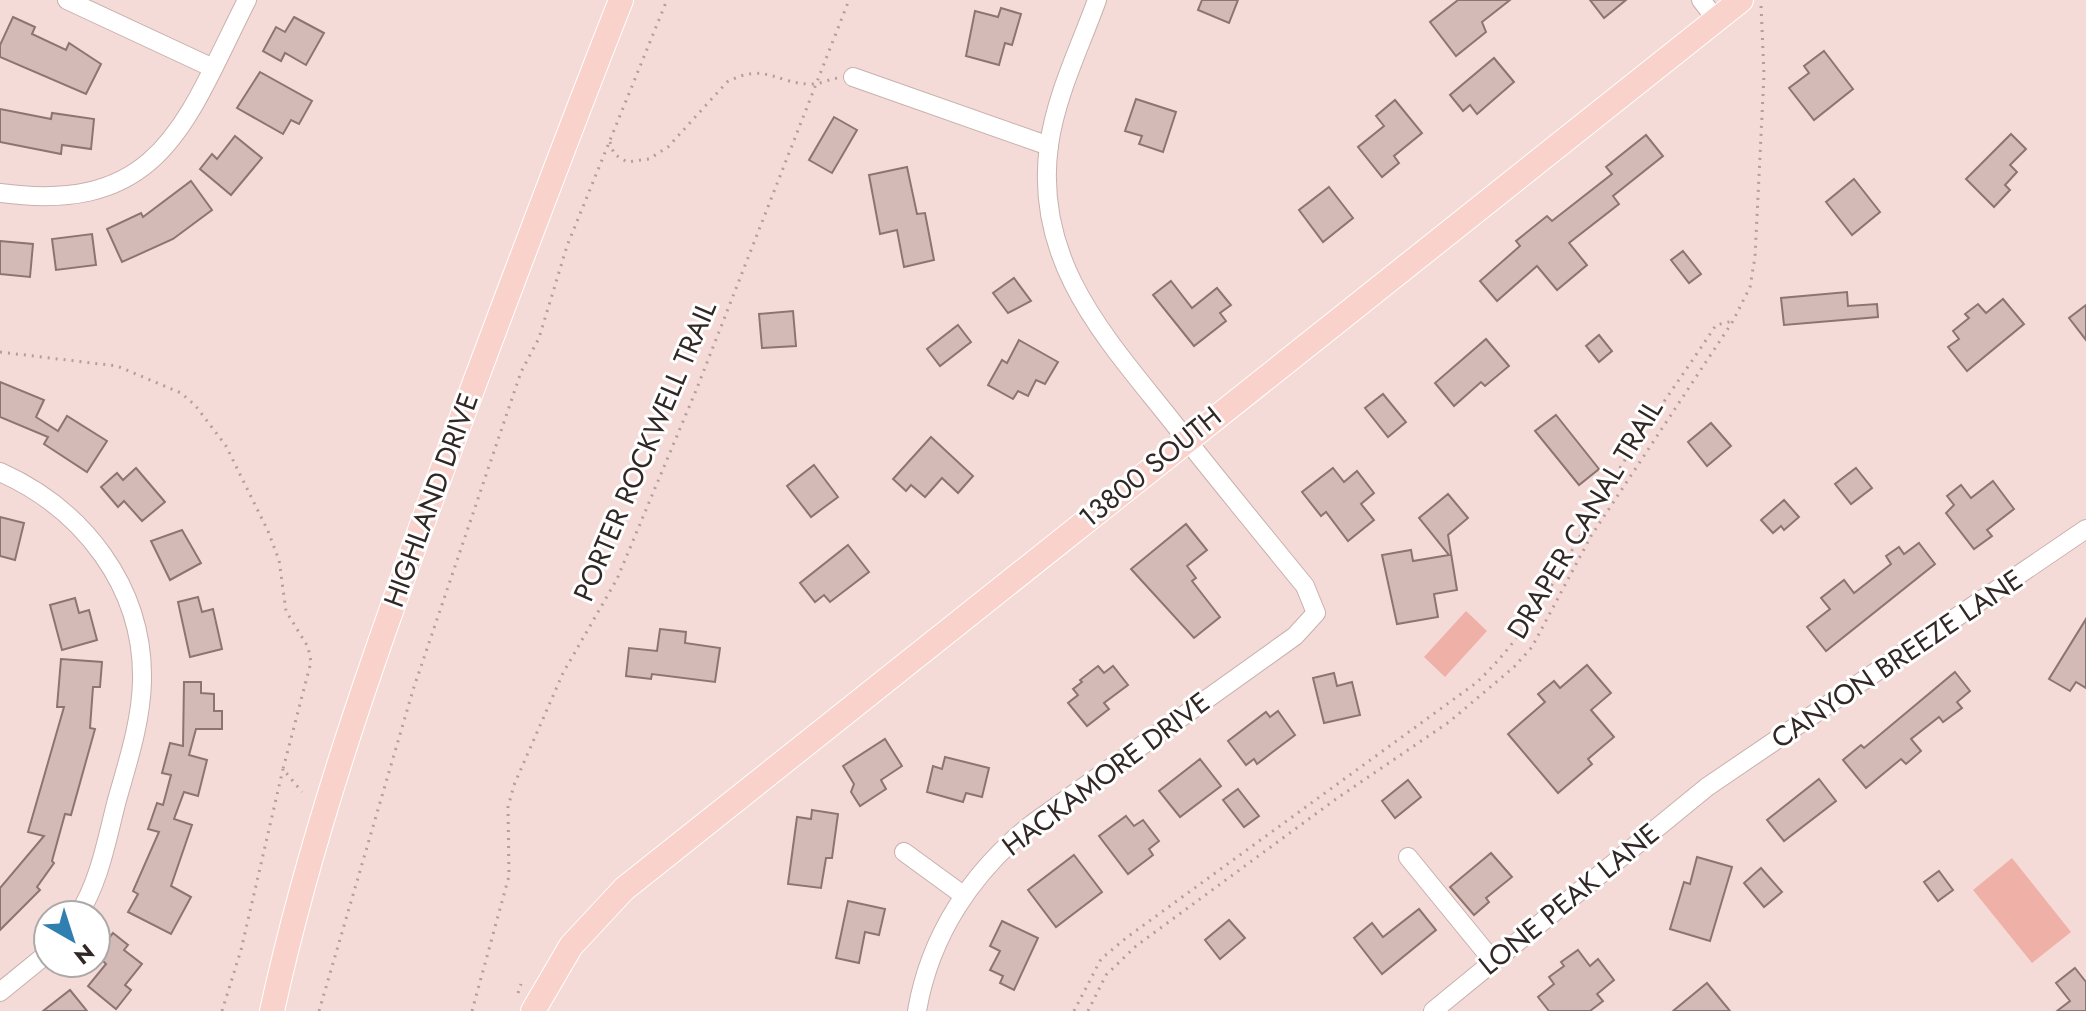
<svg xmlns="http://www.w3.org/2000/svg" width="2086" height="1011" viewBox="0 0 2086 1011" font-family="Jost,sans-serif">
<style>
.green{fill:#efb1a7}
.building{fill:#d3bab6;stroke:#8c7571;stroke-width:2}
.lines{fill:none;stroke-linecap:round;stroke-linejoin:round}
.minor-casing{stroke:#c8b0ac;stroke-width:20}
.major-casing{stroke:#fff;stroke-width:26}
.path{stroke:#b39e9b;stroke-width:3;stroke-dasharray:2 6;stroke-linecap:butt}
.minor{stroke:#fff;stroke-width:18}
.major{stroke:#f8d2cb;stroke-width:24}
.labels{text-anchor:middle;dominant-baseline:central;stroke-width:6;stroke-linejoin:round;paint-order:stroke}
.street-label{font-size:28px;fill:#312826;stroke:#fff}
</style>
<rect width="100%" height="100%" fill="#f5dbd7"/>
<!-- green -->
<g class="green">
<polygon points="1466,611 1487,631 1445,677 1424,657"/>
<polygon points="2012,858 2071,932 2032,963 1973,890"/>
</g>
<!-- building -->
<g class="building">
<polygon points="1202,0 1238,0 1229,23 1198,10"/>
<polygon points="1458,0 1510,0 1482,22 1486,32 1456,56 1430,22"/>
<polygon points="1590,0 1626,0 1604,18"/>
<polygon points="1001,8 1021,14 1012,45 1005,43 999,65 966,56 975,11 998,17"/>
<polygon points="13,17 35,27 32,34 66,50 69,43 101,64 86,94 0,57 0,45"/>
<polygon points="294,17 324,33 306,65 285,53 281,61 263,51 276,27 285,32"/>
<polygon points="1824,51 1853,89 1814,120 1789,88 1809,73 1804,66"/>
<polygon points="1494,58 1514,82 1477,114 1470,105 1463,111 1450,95"/>
<polygon points="260,72 312,101 299,124 291,120 283,134 237,108"/>
<polygon points="1136,99 1176,112 1163,152 1139,144 1142,136 1125,131"/>
<polygon points="1395,100 1422,133 1394,156 1399,163 1382,177 1358,147 1384,126 1376,116"/>
<polygon points="0,109 51,119 52,113 94,119 91,149 62,145 61,154 0,142"/>
<polygon points="834,117 857,130 832,173 809,160"/>
<polygon points="2011,134 2026,149 2010,165 2017,172 2005,185 2010,190 1994,207 1966,179"/>
<polygon points="1646,135 1663,156 1613,196 1619,204 1569,243 1587,265 1557,290 1537,266 1497,301 1480,281 1520,246 1516,241 1547,216 1552,221 1612,174 1606,167"/>
<polygon points="235,136 262,158 231,195 200,169 212,154 217,159"/>
<polygon points="907,167 917,214 925,213 934,260 904,267 897,230 880,234 869,175"/>
<polygon points="1854,179 1880,212 1852,235 1826,202"/>
<polygon points="191,181 212,210 173,239 122,262 107,229 141,213 143,217"/>
<polygon points="1329,187 1353,218 1323,242 1299,210"/>
<polygon points="92,234 96,265 56,270 52,239"/>
<polygon points="0,241 33,244 30,277 0,274"/>
<polygon points="1683,251 1701,274 1689,283 1671,260"/>
<polygon points="1014,278 1031,301 1008,313 993,293"/>
<polygon points="1171,281 1192,308 1217,288 1231,305 1220,313 1226,321 1194,346 1153,295"/>
<polygon points="1847,292 1848,306 1877,304 1878,317 1784,325 1781,298"/>
<polygon points="2003,299 2024,324 1967,371 1948,347 1959,339 1953,331 1969,318 1965,314 1978,304 1986,313"/>
<polygon points="2086,305 2086,340 2069,318"/>
<polygon points="793,311 796,346 762,348 759,314"/>
<polygon points="958,325 971,342 940,366 927,349"/>
<polygon points="1599,335 1612,351 1599,362 1586,346"/>
<polygon points="1486,339 1509,366 1485,386 1481,382 1454,406 1435,383"/>
<polygon points="1019,340 1058,362 1045,384 1036,380 1028,396 1018,391 1013,399 988,385 1002,360 1007,363"/>
<polygon points="0,382 44,400 36,417 58,431 67,416 107,441 87,472 44,444 48,437 0,417"/>
<polygon points="1383,394 1406,422 1388,437 1365,408"/>
<polygon points="1556,415 1599,469 1579,485 1535,431"/>
<polygon points="1711,423 1731,446 1707,466 1688,442"/>
<polygon points="931,437 973,476 958,493 942,478 925,497 911,485 906,491 893,479"/>
<polygon points="814,465 838,497 811,517 787,486"/>
<polygon points="136,468 165,502 142,521 124,501 118,507 101,487 117,473 123,480"/>
<polygon points="1333,468 1344,482 1357,471 1374,493 1361,504 1374,520 1348,541 1326,512 1321,516 1302,492"/>
<polygon points="1856,468 1872,488 1851,504 1835,484"/>
<polygon points="1993,481 2014,509 1987,530 1992,536 1974,549 1946,513 1954,505 1947,496 1961,485 1971,498"/>
<polygon points="1448,494 1468,518 1448,535 1457,590 1434,594 1438,617 1397,624 1382,555 1411,550 1413,561 1449,555 1419,518"/>
<polygon points="1784,500 1799,517 1784,530 1781,526 1773,533 1761,520"/>
<polygon points="0,517 24,523 15,560 0,556"/>
<polygon points="1186,524 1207,550 1187,566 1196,578 1192,581 1220,617 1194,638 1131,569"/>
<polygon points="182,530 201,563 170,580 151,541"/>
<polygon points="1919,543 1935,564 1826,651 1807,627 1830,609 1821,598 1844,580 1854,593 1891,564 1886,556 1899,547 1904,554"/>
<polygon points="848,545 869,572 830,602 824,595 815,602 800,583"/>
<polygon points="198,597 202,612 213,609 222,649 190,657 178,602"/>
<polygon points="75,598 79,613 89,610 97,640 62,650 50,605"/>
<polygon points="2086,619 2086,688 2076,682 2070,691 2049,679"/>
<polygon points="660,629 686,632 685,643 720,648 715,682 652,674 651,679 626,676 629,648 657,651"/>
<polygon points="61,659 102,662 100,687 93,687 90,728 95,729 71,815 65,814 52,861 54,863 37,887 40,890 0,930 0,888 44,836 28,832 64,707 57,707"/>
<polygon points="1587,665 1611,693 1591,710 1614,737 1588,759 1592,764 1558,793 1508,734 1545,702 1538,694 1554,681 1560,688"/>
<polygon points="1098,666 1104,673 1113,666 1128,685 1104,703 1109,709 1087,726 1068,703 1078,695 1073,689 1082,682 1080,680"/>
<polygon points="1955,672 1970,691 1957,702 1962,708 1943,722 1939,717 1911,739 1921,751 1906,764 1901,759 1866,788 1843,760 1861,745 1864,748"/>
<polygon points="1334,673 1337,686 1352,682 1360,715 1324,723 1313,678"/>
<polygon points="184,682 201,682 201,693 214,694 214,711 222,711 222,729 196,729 189,755 207,760 198,796 184,792 174,819 192,825 171,886 191,897 171,934 128,912 138,894 133,891 159,832 148,829 157,803 163,805 171,775 162,773 170,743 183,746"/>
<polygon points="1278,711 1295,735 1257,764 1254,759 1246,765 1228,741 1266,712 1270,717"/>
<polygon points="885,739 902,766 881,780 886,789 860,806 851,792 854,784 843,766"/>
<polygon points="945,757 989,768 982,797 966,793 963,802 927,792 933,766 942,769"/>
<polygon points="1200,759 1221,786 1180,817 1159,791"/>
<polygon points="1819,779 1836,801 1784,841 1767,820"/>
<polygon points="1408,780 1421,797 1395,818 1382,801"/>
<polygon points="1238,789 1259,816 1244,827 1223,800"/>
<polygon points="812,810 838,814 832,858 826,858 821,888 788,884 797,817 811,819"/>
<polygon points="1126,816 1134,826 1143,820 1159,841 1149,849 1153,855 1128,874 1099,836"/>
<polygon points="1491,853 1512,877 1486,898 1489,902 1474,915 1450,887"/>
<polygon points="1074,855 1102,892 1056,927 1028,890"/>
<polygon points="1697,857 1732,867 1710,941 1670,929 1684,882 1690,884"/>
<polygon points="1761,868 1782,892 1764,907 1744,883"/>
<polygon points="1939,871 1953,890 1938,901 1924,882"/>
<polygon points="848,901 885,909 879,935 865,932 859,963 836,958"/>
<polygon points="1419,909 1436,930 1382,974 1354,938 1372,923 1383,937"/>
<polygon points="1229,920 1245,938 1220,959 1205,940"/>
<polygon points="1002,921 1038,938 1014,990 1000,983 1003,976 990,970 1000,951 990,946"/>
<polygon points="113,933 128,945 124,950 142,964 125,985 131,990 116,1009 88,986 106,964 96,954"/>
<polygon points="1578,950 1590,966 1598,959 1614,980 1597,994 1603,1001 1590,1011 1549,1011 1538,997 1554,984 1549,977 1564,966 1561,962"/>
<polygon points="2075,968 2086,982 2086,1011 2057,1011 2070,1001 2056,983"/>
<polygon points="1707,983 1730,1011 1673,1011"/>
<polygon points="70,990 87,1011 43,1011"/>
</g>
<g class="lines">
<defs>
<g id="minor">
<polyline points="67,0 213,68"/>
<polyline points="1701,0 1716,19"/>
<polyline points="853,77 1049,146"/>
<path d="M0,193c162,22 185,-71 247,-193"/>
<path d="M0,472c83,37 144,115 142,209 -1,41 -14,80 -25,119 -10,38 -17,81 -39,115"/>
<polyline points="904,852 963,895"/>
<polyline points="1408,857 1493,961"/>
<polyline points="0,992 48,953"/>
<path d="M917,1011c13,-76 55,-139 115,-187l263,-188 21,-23 -11,-27c-45,-55 -90,-110 -134,-166 -66,-83 -138,-159 -122,-275 7,-50 31,-98 48,-145"/>
<polyline points="1433,1011 1707,787 2086,529"/>
</g>
<g id="major">
<path d="M272,1011c40,-182 102,-356 166,-530 60,-161 120,-321 183,-481"/>
<polyline points="533,1011 571,946 624,889 1741,0"/>
</g>
</defs>
<!-- minor casing -->
<use href="#minor" class="minor-casing"/>
<!-- major casing -->
<use href="#major" class="major-casing"/>
<!-- path -->
<g class="path">
<path d="M610,142l4,12 13,8 22,-3 19,-12 59,-65c39,-21 50,3 86,2 8,0 16,-5 25,-6"/>
<polyline points="0,352 117,366 181,393 195,405 226,446 268,531 279,560 286,611 308,647 311,662 283,769 302,792"/>
<polyline points="518,993 521,984"/>
<polyline points="222,1011 241,950 283,769"/>
<polyline points="319,1011 413,690 521,372 539,338 567,246 667,0"/>
<polyline points="472,1011 509,876 508,807 514,785 563,673 617,579 697,388 849,0"/>
<path d="M1074,1011l27,-52 25,-21 350,-255c57,-53 90,-125 129,-191 34,-57 75,-112 111,-167l17,-4"/>
<polyline points="1088,1011 1106,975 1136,946 1336,799 1449,722 1514,667 1532,647 1591,536 1733,321 1750,287 1755,257 1764,75 1761,5"/>
</g>
<!-- minor -->
<use href="#minor" class="minor"/>
<!-- major -->
<use href="#major" class="major"/>
</g>
<g class="labels">
<!-- street labels -->
<g class="street-label">
<text transform="translate(645 451) rotate(-67)">PORTER ROCKWELL TRAIL</text>
<text transform="translate(1150 467) rotate(-39)">13800 SOUTH</text>
<text transform="translate(431 500) rotate(-70)">HIGHLAND DRIVE</text>
<text transform="translate(1585 519) rotate(-59)">DRAPER CANAL TRAIL</text>
<text transform="translate(1897 659) rotate(-34)">CANYON BREEZE LANE</text>
<text transform="translate(1106 774) rotate(-37)">HACKAMORE DRIVE</text>
<text transform="translate(1569 899) rotate(-39)">LONE PEAK LANE</text>
</g>
</g>
<!-- north arrow -->
<g transform="translate(72 939) rotate(141)"><circle r="38" fill="#ffffff" stroke="#ada9a8" stroke-width="2"/>
<path d="M0-6L14 30L0 20L-14 30Z" fill="#2f80b1"/>
<text y="-12" font-size="22" font-weight="bold" text-anchor="middle" fill="#312826">N</text>
</g>
</svg>
